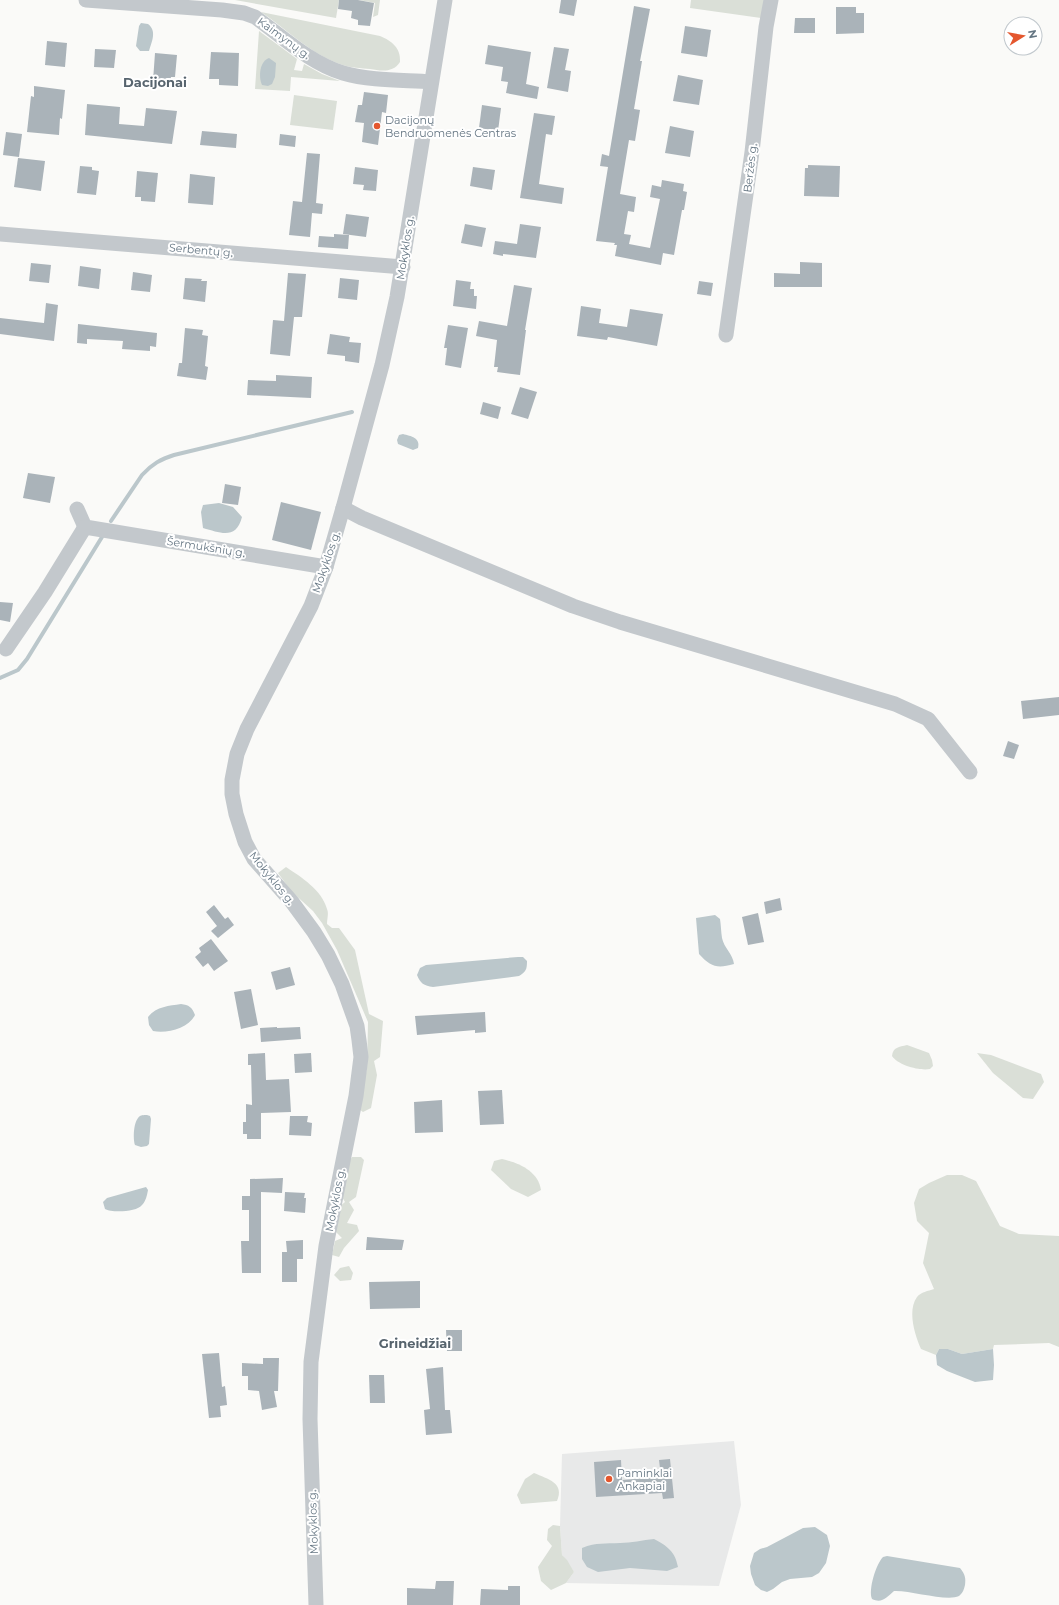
<svg xmlns="http://www.w3.org/2000/svg" width="1059" height="1605" viewBox="0 0 1059 1605" font-family="Montserrat,sans-serif">
<style>
.built{fill:#e8e9e9}
.green{fill:#dadfd7}
.water{fill:#bbc7cb}
.lines{fill:none;stroke-linecap:round;stroke-linejoin:round}
.stream{stroke:#bbc7cb;stroke-width:4}
.building{fill:#aab3b9}
.minor{stroke:#c3c8cc;stroke-width:15}
.poi-dot{fill:#e4572e;stroke:#fff;stroke-width:1.5}
.labels{text-anchor:middle;dominant-baseline:central;stroke-width:4;stroke-linejoin:round;paint-order:stroke}
.street-label{font-size:11px;fill:#657683;stroke:#fff}
.poi-label{font-size:11px;fill:#657683;stroke:#fff;text-anchor:start}
.quarter-label{font-size:13px;font-weight:bold;fill:#57646e;stroke:#fff}
</style>
<rect width="100%" height="100%" fill="#fafaf8"/>
<!-- built -->
<polygon class="built" points="734,1441 741,1505 719,1586 566,1583 574,1572 562,1555 560,1526 562,1454"/>
<!-- green -->
<g class="green">
<polygon points="235,0 339,0 336,18"/>
<polygon points="359,0 380,0 378,15 373,17 375,3"/>
<polygon points="691,0 764,0 761,18 690,8"/>
<path d="M261,12l119,24c12,5 21,12 20,26 -7,11 -19,9 -30,7 -9,-1 -19,-1 -27,-4 -32,-10 -55,-35 -82,-53z"/>
<polygon points="259,31 297,59 294,70 302,71 304,64 322,74 340,81 291,77 290,91 255,89"/>
<polygon points="294,95 337,101 333,130 290,125"/>
<path d="M286,867c15,10 36,23 41,42 2,4 0,10 0,15l5,4h7l16,22 14,64 14,7 -3,36 -6,4 3,14 -6,33 -8,4 -4,-3 8,-41 1,-46 -31,-72 -15,-27 -9,-12 -22,-20 -13,-18z"/>
<path d="M907,1045l22,8 3,7 1,6 -3,3c-11,2 -32,-4 -38,-13 1,-9 7,-9 15,-11z"/>
<polygon points="977,1053 991,1055 1041,1074 1044,1082 1033,1099 1023,1098 993,1073"/>
<polygon points="352,1157 361,1157 364,1160 356,1197 349,1202 354,1210 347,1223 357,1225 359,1231 344,1248 339,1257 332,1255 335,1241 342,1238 336,1232 338,1208 345,1202 342,1197 347,1166"/>
<path d="M502,1159c17,4 36,12 39,31l-13,7 -17,-8 -20,-19 3,-9z"/>
<path d="M947,1175h15l14,6 24,45 19,8 40,2v111l-10,-4 -55,2 -1,4 -31,5 -14,-5h-9l-3,6 -15,-6c-6,-14 -14,-38 -4,-52 4,-5 11,-6 17,-8l-11,-26 6,-30 -12,-12 -3,-18 5,-14 10,-6z"/>
<polygon points="349,1266 353,1273 351,1280 340,1281 334,1275 340,1268"/>
<path d="M534,1473c14,6 31,10 23,28l-36,3 -4,-9 8,-16z"/>
<polygon points="553,1525 560,1526 562,1555 567,1560 574,1572 566,1583 551,1590 541,1581 538,1567 552,1546 547,1540 548,1529"/>
</g>
<!-- water -->
<g class="water">
<path d="M141,23l7,1c9,7 4,17 1,27h-9l-4,-5 3,-20z"/>
<path d="M269,58l7,5 -1,14 -3,7 -4,2 -6,-1c-4,-9 -2,-24 7,-27z"/>
<path d="M403,434c8,2 18,4 15,14l-5,2 -15,-6 -1,-4 2,-5z"/>
<path d="M219,503l14,4 9,10c-6,23 -21,16 -39,11l-2,-16 2,-7z"/>
<path d="M715,915l5,4c1,6 1,13 2,19 2,10 11,16 12,26 -17,5 -23,3 -35,-10l-3,-36z"/>
<path d="M518,957h5l4,4c0,8 -1,11 -8,15l-86,11c-9,-1 -13,-4 -16,-12l3,-7 6,-3z"/>
<path d="M181,1004c8,1 11,3 14,11 -6,13 -28,19 -42,16l-4,-6 -1,-8c9,-11 21,-11 33,-13z"/>
<path d="M147,1115l3,1 1,3 -2,25 -2,2 -6,1 -6,-2c-2,-6 -2,-24 5,-29 1,-1 5,-1 7,-1z"/>
<path d="M146,1187l2,3c-1,5 -2,11 -6,15 -5,7 -30,8 -37,4l-2,-7 4,-4z"/>
<polygon points="939,1349 948,1349 962,1354 993,1349 994,1365 993,1380 975,1382 947,1371 937,1365 936,1355"/>
<polygon points="815,1527 827,1535 830,1546 826,1563 819,1573 812,1577 790,1579 782,1582 773,1589 767,1592 761,1590 755,1585 751,1574 750,1566 754,1553 760,1549 767,1547 803,1528"/>
<path d="M654,1539c13,7 21,12 24,28l-11,4 -37,-3 -32,4 -11,-5 -5,-8v-11c15,-6 23,-4 38,-5 11,0 23,-3 34,-4z"/>
<path d="M887,1556l73,12c5,6 6,10 5,17 -1,4 -2,8 -6,11 -12,6 -49,-6 -65,-5 -7,6 -12,13 -22,8 -4,-9 4,-35 11,-42z"/>
</g>
<g class="lines">
<!-- stream -->
<g class="stream">
<path d="M111,521l31,-46c10,-11 19,-16 32,-20l178,-43"/>
<polyline points="0,678 18,670 27,659 102,537"/>
</g>
</g>
<!-- building -->
<g class="building">
<polygon points="339,0 358,0 374,3 370,26 358,25 358,20 351,18 352,11 338,9"/>
<polygon points="561,0 577,0 574,16 559,13"/>
<polygon points="634,6 650,9 640,61 642,61 634,109 640,110 635,141 629,140 620,194 636,197 634,212 628,211 624,234 631,235 629,244 650,248 660,199 650,197 652,185 661,187 662,180 684,184 683,191 687,192 684,210 682,210 674,255 663,253 661,265 615,256 617,245 614,245 615,243 596,241 608,167 600,166 602,154 609,156"/>
<polygon points="836,7 856,7 856,13 864,13 864,33 836,34"/>
<polygon points="795,18 815,18 815,33 794,33"/>
<polygon points="685,26 711,30 707,57 681,53"/>
<polygon points="47,41 67,43 65,67 45,65"/>
<polygon points="488,45 531,52 526,84 539,87 537,99 506,93 508,82 501,81 503,67 485,64"/>
<polygon points="554,47 569,49 565,70 571,71 568,92 547,88"/>
<polygon points="95,49 116,50 114,68 94,67"/>
<polygon points="211,52 239,53 238,86 219,85 219,79 209,79"/>
<polygon points="155,53 177,55 175,77 171,77 170,82 153,81"/>
<polygon points="678,75 703,80 699,105 673,101"/>
<polygon points="34,86 65,90 62,119 60,118 59,135 27,132 31,96 34,97"/>
<polygon points="364,92 388,95 386,113 382,112 378,145 362,142 364,123 355,122 358,105 362,105"/>
<polygon points="87,104 120,107 119,124 144,126 146,108 177,111 172,144 85,135"/>
<polygon points="482,105 501,108 498,131 479,128"/>
<polygon points="534,113 555,116 552,135 546,134 539,184 564,188 562,204 520,198"/>
<polygon points="670,126 694,131 690,157 665,153"/>
<polygon points="202,131 237,134 236,148 200,145"/>
<polygon points="6,132 22,134 19,157 3,155"/>
<polygon points="280,134 296,136 295,147 279,145"/>
<polygon points="307,153 320,154 316,203 323,204 322,214 312,213 310,237 289,235 293,201 302,202"/>
<polygon points="18,158 45,161 41,191 14,187"/>
<polygon points="808,165 840,166 839,197 804,196 805,168 808,168"/>
<polygon points="80,166 92,167 92,170 99,171 96,195 77,193"/>
<polygon points="355,167 378,170 376,191 363,190 364,185 353,184"/>
<polygon points="473,167 495,170 492,190 470,186"/>
<polygon points="137,171 158,173 155,202 141,201 141,197 135,197"/>
<polygon points="190,174 215,177 213,205 188,203"/>
<polygon points="346,214 369,217 366,237 343,234"/>
<polygon points="465,224 486,228 482,247 461,243"/>
<polygon points="520,224 541,227 536,258 503,254 503,256 493,254 495,241 517,244"/>
<polygon points="334,234 349,235 348,249 318,247 319,236 334,237"/>
<polygon points="800,262 822,263 822,287 774,287 774,273 800,274"/>
<polygon points="31,263 51,265 49,283 29,281"/>
<polygon points="80,266 101,269 99,289 78,286"/>
<polygon points="133,272 152,275 150,292 131,290"/>
<polygon points="288,273 306,274 302,317 294,317 290,356 270,354 273,320 284,321"/>
<polygon points="185,278 202,279 201,281 207,281 205,302 183,299"/>
<polygon points="340,278 359,280 357,300 338,298"/>
<polygon points="456,280 471,282 470,289 474,289 474,296 477,296 476,309 453,306"/>
<polygon points="699,281 713,283 711,296 697,294"/>
<polygon points="514,285 532,288 525,330 526,330 520,375 497,372 498,367 494,367 497,340 476,336 479,321 507,326"/>
<polygon points="46,303 58,305 54,341 0,334 0,318 44,323"/>
<polygon points="581,306 601,309 599,323 627,327 630,309 663,314 657,346 608,337 607,340 577,336"/>
<polygon points="78,324 157,333 156,347 150,346 150,351 122,349 123,341 87,339 87,344 77,343"/>
<polygon points="448,325 468,328 461,368 445,365 447,348 444,348"/>
<polygon points="185,328 203,330 202,335 208,336 205,366 208,367 206,380 177,376 179,363 182,363"/>
<polygon points="330,334 350,337 349,342 361,343 359,363 345,361 345,356 327,354"/>
<polygon points="276,375 312,377 311,398 247,395 248,380 276,381"/>
<polygon points="520,387 537,392 528,419 511,414"/>
<polygon points="483,402 501,407 498,419 480,414"/>
<polygon points="28,473 55,477 50,503 23,498"/>
<polygon points="225,484 241,487 238,505 222,503"/>
<polygon points="281,502 321,512 311,550 272,540"/>
<polygon points="0,602 13,603 10,622 0,620"/>
<polygon points="1059,697 1059,715 1023,719 1021,701"/>
<polygon points="1008,741 1019,745 1014,759 1003,756"/>
<polygon points="780,898 782,910 766,914 764,902"/>
<polygon points="214,905 225,919 228,917 234,925 218,938 211,931 217,926 206,912"/>
<polygon points="758,913 764,942 748,945 742,917"/>
<polygon points="211,939 228,961 214,971 208,963 203,967 195,957 201,952 199,948"/>
<polygon points="290,967 295,985 276,990 271,972"/>
<polygon points="251,989 258,1025 241,1029 234,992"/>
<polygon points="485,1012 486,1032 475,1033 475,1030 417,1035 415,1016"/>
<polygon points="277,1027 277,1028 300,1027 301,1039 261,1042 260,1028"/>
<polygon points="265,1053 266,1080 289,1079 291,1112 261,1113 261,1139 247,1139 247,1134 243,1134 243,1122 246,1122 246,1104 252,1105 251,1065 248,1065 248,1054"/>
<polygon points="311,1053 312,1072 295,1073 294,1054"/>
<polygon points="502,1090 504,1124 480,1125 478,1091"/>
<polygon points="442,1100 443,1132 415,1133 414,1102"/>
<polygon points="290,1116 308,1116 307,1122 312,1123 311,1136 289,1135"/>
<polygon points="283,1178 282,1193 261,1192 261,1273 242,1273 241,1241 249,1241 249,1210 242,1210 242,1196 250,1196 250,1179"/>
<polygon points="285,1192 305,1193 304,1198 306,1198 305,1213 284,1211"/>
<polygon points="367,1237 404,1240 402,1250 366,1250"/>
<polygon points="303,1240 303,1259 297,1259 297,1282 282,1282 282,1252 287,1252 286,1241"/>
<polygon points="420,1281 420,1308 370,1309 369,1282"/>
<polygon points="446,1330 462,1330 462,1351 447,1351"/>
<polygon points="219,1353 222,1387 225,1386 227,1405 220,1406 221,1417 209,1418 202,1354"/>
<polygon points="263,1358 279,1358 278,1391 274,1391 277,1407 262,1410 259,1391 248,1390 248,1376 242,1376 242,1363 263,1364"/>
<polygon points="443,1367 445,1410 450,1410 452,1433 426,1435 424,1410 430,1409 426,1369"/>
<polygon points="369,1375 384,1375 385,1403 370,1403"/>
<polygon points="670,1459 674,1498 663,1499 662,1493 596,1497 594,1462 621,1460 622,1480 661,1477 659,1460"/>
<polygon points="436,1581 454,1581 453,1605 407,1605 407,1588 435,1589"/>
<polygon points="508,1586 520,1586 520,1605 480,1605 481,1589 508,1590"/>
</g>
<g class="lines">
<!-- minor -->
<g class="minor">
<path d="M86,0l136,10 22,3 11,4c28,20 55,46 88,56 28,8 59,7 88,9"/>
<polyline points="0,234 403,267"/>
<polyline points="726,335 752,152 766,27 771,0"/>
<polyline points="343,508 362,518 573,606 620,622 895,704 928,719 970,772"/>
<polyline points="77,509 85,527 326,567"/>
<polyline points="6,649 45,592 85,527"/>
<polyline points="316,1605 310,1419 311,1362 326,1246 356,1096 361,1057 359,1040 357,1026 342,984 328,955 314,932 292,902 254,859 245,842 236,814 232,794 232,780 237,754 247,729 311,606 326,567 343,508 382,365 397,297 445,0"/>
</g>
</g>
<!-- markers -->
<g class="poi-dot">
<circle cx="377" cy="126" r="4"/>
<circle cx="609" cy="1479" r="4"/>
</g>
<g class="labels">
<!-- street labels -->
<g class="street-label">
<text transform="translate(284 38) rotate(36)">Kaimynų g.</text>
<text transform="translate(750 168) rotate(-83)">Beržės g.</text>
<text transform="translate(405 248) rotate(-81)">Mokyklos g.</text>
<text transform="translate(201 250) rotate(5)">Serbentų g.</text>
<text transform="translate(206 547) rotate(9)">Šermukšnių g.</text>
<text transform="translate(326 562) rotate(-71)">Mokyklos g.</text>
<text transform="translate(272 878) rotate(51)">Mokyklos g.</text>
<text transform="translate(335 1200) rotate(-79)">Mokyklos g.</text>
<text transform="translate(313 1522) rotate(-92)">Mokyklos g.</text>
</g>
<!-- poi labels -->
<g class="poi-label">
<text x="385" y="120">Dacijonų<tspan x="385" dy="13">Bendruomenės Centras</tspan></text>
<text x="617" y="1473">Paminklai<tspan x="617" dy="13">Ankapiai</tspan></text>
</g>
<!-- quarter labels -->
<g class="quarter-label">
<text x="155" y="82">Dacijonai</text>
<text x="415" y="1343">Grineidžiai</text>
</g>
</g>
<!-- north arrow -->
<g transform="translate(1023 36) rotate(79)"><circle r="19" fill="#ffffff" stroke="#c1c8cd"/>
<path d="M0-3L7 15L0 10L-7 15Z" fill="#e4572e"/>
<text y="-6" font-size="11" font-weight="bold" text-anchor="middle" fill="#657683">N</text>
</g>
</svg>
